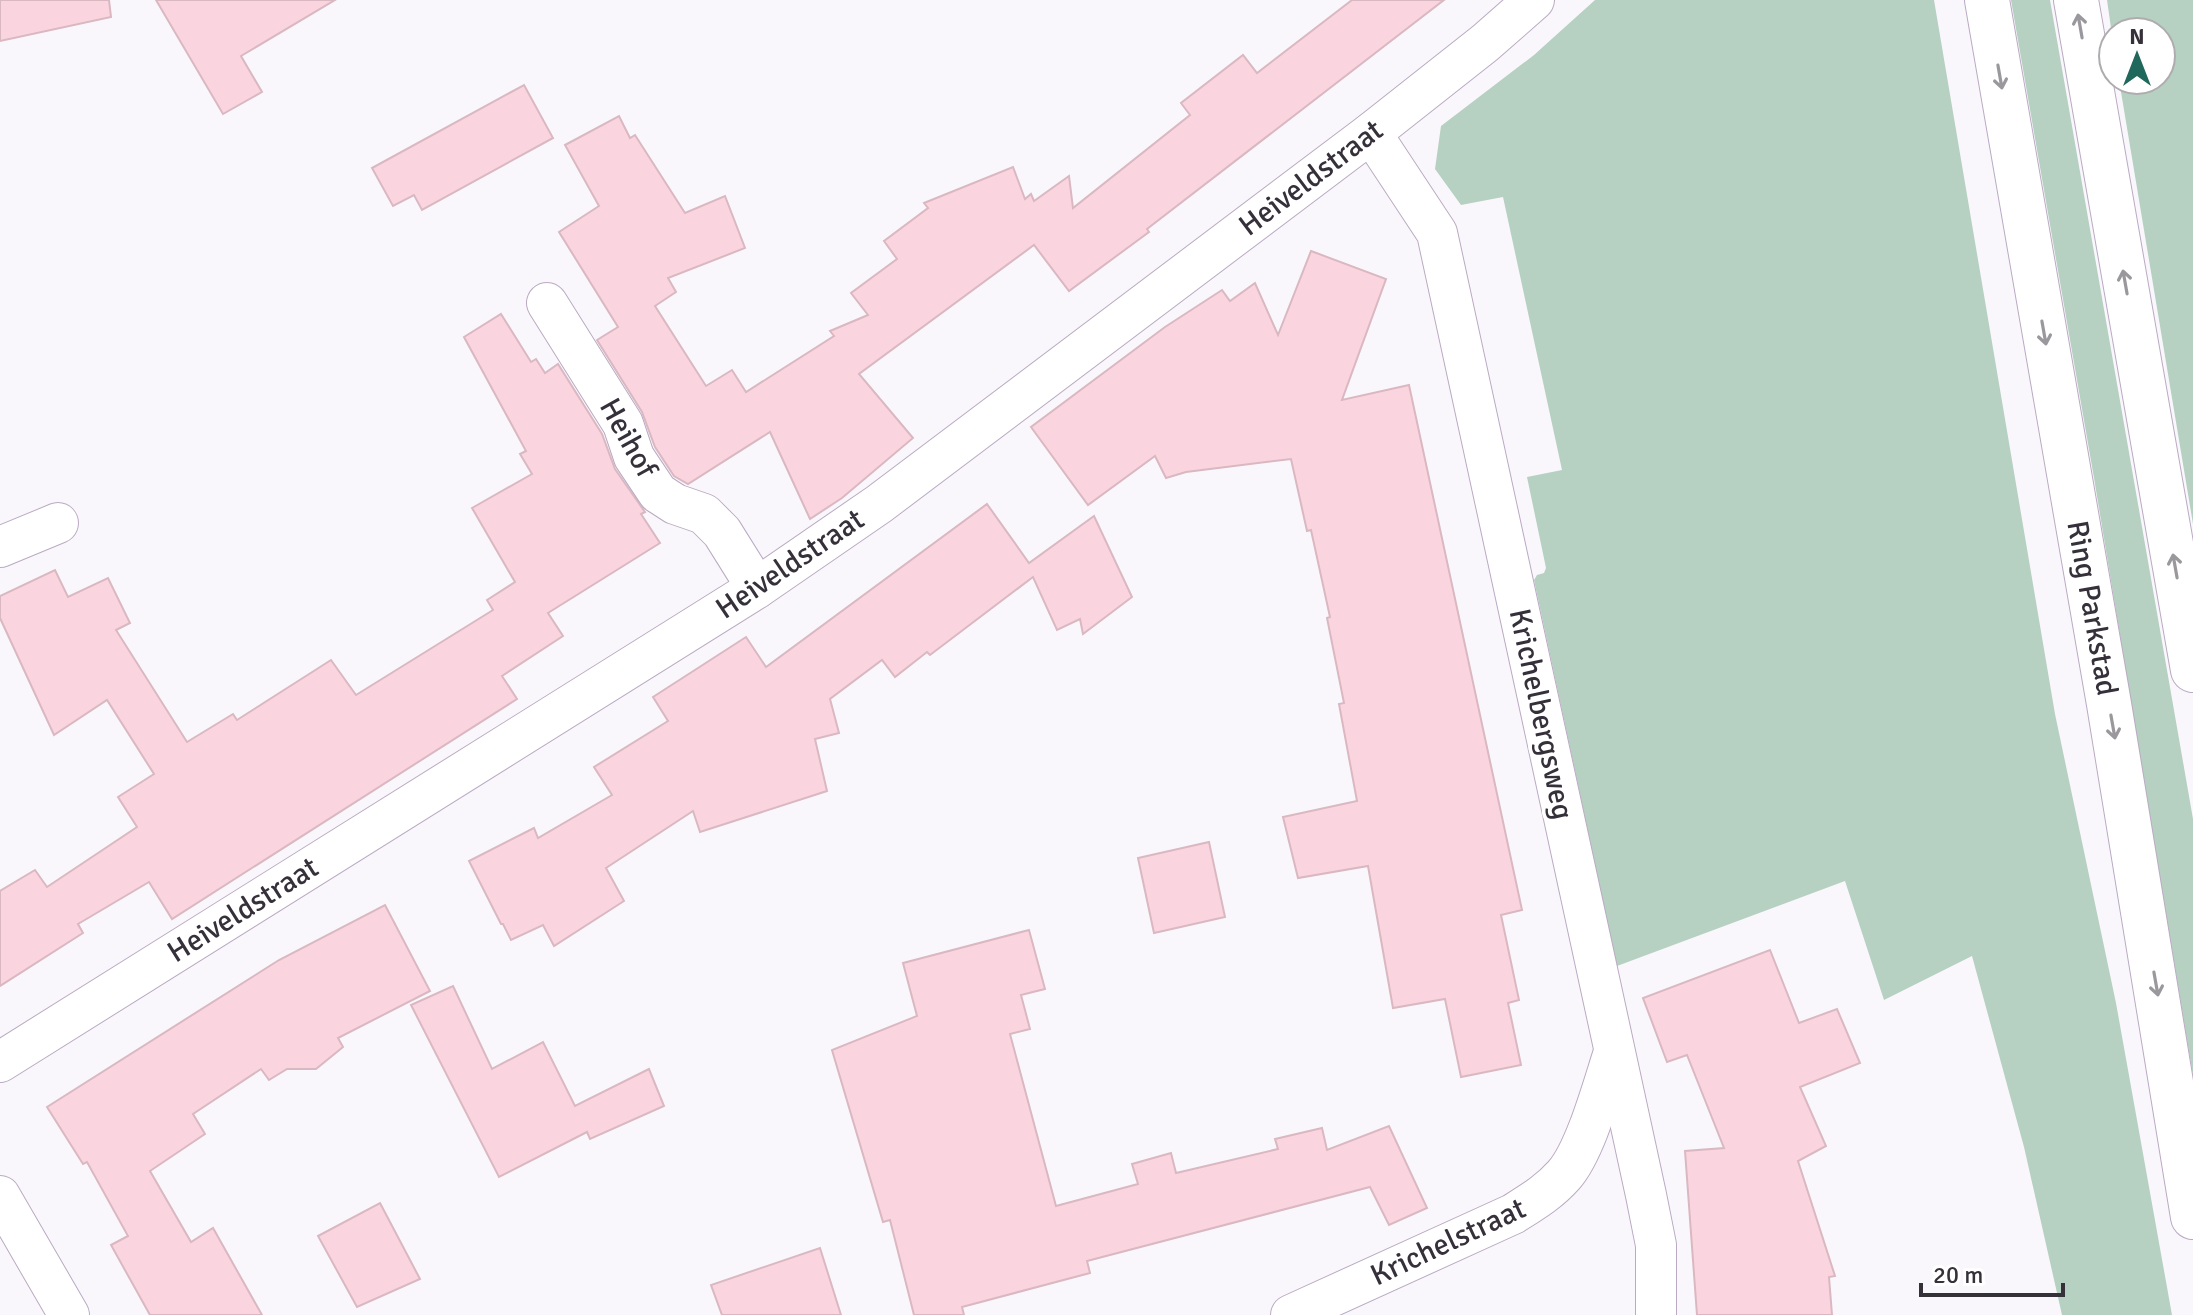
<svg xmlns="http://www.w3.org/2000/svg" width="2193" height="1315" viewBox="0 0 2193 1315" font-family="Signika,sans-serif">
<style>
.green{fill:#b6d1c1}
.building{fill:#fad5df;stroke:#dab8c1;stroke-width:2}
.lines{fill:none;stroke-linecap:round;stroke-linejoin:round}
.street-casing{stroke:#baaac3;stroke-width:42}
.highway-casing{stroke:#baaac3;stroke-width:46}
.street{stroke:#fff;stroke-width:40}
.highway{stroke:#fff;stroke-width:44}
.oneway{stroke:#9a989c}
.labels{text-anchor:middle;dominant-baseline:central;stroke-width:7;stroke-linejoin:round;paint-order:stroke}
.street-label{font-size:30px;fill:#36303a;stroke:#fff}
</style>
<rect width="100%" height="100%" fill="#faf7fc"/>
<!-- green -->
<g class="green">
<polygon points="1595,0 1934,0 2055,714 2116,1003 2172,1315 2062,1315 2024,1147 1972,956 1884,1000 1845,881 1617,966 1534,580 1537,575 1544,573 1546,568 1527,477 1562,470 1503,197 1461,205 1435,169 1441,126 1534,55"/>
<polygon points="2011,0 2050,0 2193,819 2193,1076 2094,478"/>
<polygon points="2107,0 2193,0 2193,524 2119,80 2161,80 2161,32 2113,32 2113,42"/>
</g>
<!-- building -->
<g class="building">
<polygon points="0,0 109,0 111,17 0,41"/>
<polygon points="156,0 335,0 241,56 262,92 223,114"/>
<polygon points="1352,0 1444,0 1147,229 1149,232 1069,291 1034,245 859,374 913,438 842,498 810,519 770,432 688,484 674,476 655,447 642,412 597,340 618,327 559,232 599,206 565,145 619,116 630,138 635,135 685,213 725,196 745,248 668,278 676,292 655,306 706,386 732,370 746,392 834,336 830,331 868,315 851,293 897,259 884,241 928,208 924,203 1013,167 1025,199 1031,194 1034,201 1069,176 1073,208 1190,115 1181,103 1243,55 1257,73"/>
<polygon points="524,85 553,138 422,210 414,195 393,206 372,168"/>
<polygon points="1311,251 1386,279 1342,400 1409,385 1522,910 1501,915 1519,1000 1508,1003 1521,1065 1461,1077 1445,999 1393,1008 1368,866 1298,878 1283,817 1357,801 1339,704 1344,703 1327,618 1330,617 1311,530 1307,531 1291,459 1186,472 1166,478 1155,456 1088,505 1031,427 1165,327 1222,290 1230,301 1255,283 1278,335"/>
<polygon points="501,314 531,362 536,359 545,373 558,364 602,434 615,469 645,512 641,514 660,543 548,613 563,636 502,676 517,699 172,919 149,882 78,924 83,933 0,986 0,891 35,870 47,887 137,827 118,797 154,774 107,700 54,735 0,618 0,596 55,570 68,597 108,578 130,623 116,630 187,742 233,714 237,720 331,660 356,695 493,610 487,600 515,582 472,508 532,474 520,454 526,451 464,337"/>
<polygon points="987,504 1029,563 1094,516 1132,597 1083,634 1080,619 1057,630 1033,577 930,655 927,652 895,677 882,660 830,699 839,733 815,739 827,791 700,832 693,811 606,868 624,901 554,946 543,925 511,940 503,924 501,924 469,861 534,828 538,838 612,795 594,767 668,721 653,697 746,637 766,667"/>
<polygon points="1209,842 1225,917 1154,933 1138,858"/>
<polygon points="385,905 430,991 338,1038 343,1047 316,1069 287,1069 269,1080 261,1069 193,1114 205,1134 150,1171 191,1242 213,1228 262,1315 150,1315 111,1245 128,1236 87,1162 83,1164 47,1107 279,960"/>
<polygon points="1029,930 1045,989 1021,995 1030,1029 1010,1034 1056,1206 1138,1184 1132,1164 1171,1153 1176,1173 1278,1149 1275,1139 1322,1128 1327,1150 1389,1126 1427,1208 1389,1225 1370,1187 1087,1261 1090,1273 962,1307 964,1315 914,1315 890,1220 883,1222 832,1050 917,1016 903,963"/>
<polygon points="1770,950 1799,1023 1837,1009 1860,1063 1800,1087 1826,1146 1798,1161 1835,1276 1829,1277 1832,1315 1697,1315 1685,1151 1724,1148 1687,1055 1667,1062 1643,998"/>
<polygon points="453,986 492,1069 543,1042 575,1106 649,1069 664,1106 590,1139 587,1132 499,1177 411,1005"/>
<polygon points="380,1203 420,1279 357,1307 318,1236"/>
<polygon points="820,1248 841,1315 722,1315 711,1285"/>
</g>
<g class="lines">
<defs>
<g id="street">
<polyline points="1371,133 1437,233 1646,1195 1656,1245 1656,1315"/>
<polyline points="547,303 623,424 634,457 658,493 675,504 704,514 722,532 757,588"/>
<polyline points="0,547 58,523"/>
<polyline points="0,1062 757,588 879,504 1371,133 1485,43 1534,0"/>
<polyline points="0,1196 69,1315"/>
<path d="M1291,1315l222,-101c19,-12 36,-22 51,-39 22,-25 39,-90 50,-123"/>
</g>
<g id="highway">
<polyline points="1987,0 2109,704 2193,1217"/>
<polyline points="2076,0 2193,670"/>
</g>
</defs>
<!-- street casing -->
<use href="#street" class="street-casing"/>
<!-- highway casing -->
<use href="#highway" class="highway-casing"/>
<!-- street -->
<use href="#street" class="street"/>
<!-- highway -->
<use href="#highway" class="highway"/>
</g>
<!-- one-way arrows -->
<defs><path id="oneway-shaft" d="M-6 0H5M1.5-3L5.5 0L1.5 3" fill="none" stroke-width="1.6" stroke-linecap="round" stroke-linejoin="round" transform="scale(2)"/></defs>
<g class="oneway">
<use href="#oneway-shaft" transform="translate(2080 26) rotate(-100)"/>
<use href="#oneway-shaft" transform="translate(2000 77) rotate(80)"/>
<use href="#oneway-shaft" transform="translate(2125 282) rotate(-100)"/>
<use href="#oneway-shaft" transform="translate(2044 333) rotate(80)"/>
<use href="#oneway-shaft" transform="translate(2175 566) rotate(-100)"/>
<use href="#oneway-shaft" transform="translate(2113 727) rotate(80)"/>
<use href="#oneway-shaft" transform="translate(2156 984) rotate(80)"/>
</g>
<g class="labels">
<!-- street labels -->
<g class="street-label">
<text transform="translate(1311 178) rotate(-37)">Heiveldstraat</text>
<text transform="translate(628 438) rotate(61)">Heihof</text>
<text transform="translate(790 564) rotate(-34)">Heiveldstraat</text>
<text transform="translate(2092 608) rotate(80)">Ring Parkstad</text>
<text transform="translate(1541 714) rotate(78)">Krichelbergsweg</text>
<text transform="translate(243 910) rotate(-32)">Heiveldstraat</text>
<text transform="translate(1448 1242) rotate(-25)">Krichelstraat</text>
</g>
</g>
<!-- north arrow -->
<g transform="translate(2137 56)"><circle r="38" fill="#ffffff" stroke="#afacb0" stroke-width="2"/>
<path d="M0-6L14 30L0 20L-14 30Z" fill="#21685c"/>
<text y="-12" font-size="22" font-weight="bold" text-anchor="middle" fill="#36303a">N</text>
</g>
<!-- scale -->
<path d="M1921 1283v12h142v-12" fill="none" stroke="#36303a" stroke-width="4"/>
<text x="1933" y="1283" font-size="24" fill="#36303a" stroke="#ffffff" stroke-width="6" paint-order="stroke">20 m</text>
</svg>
